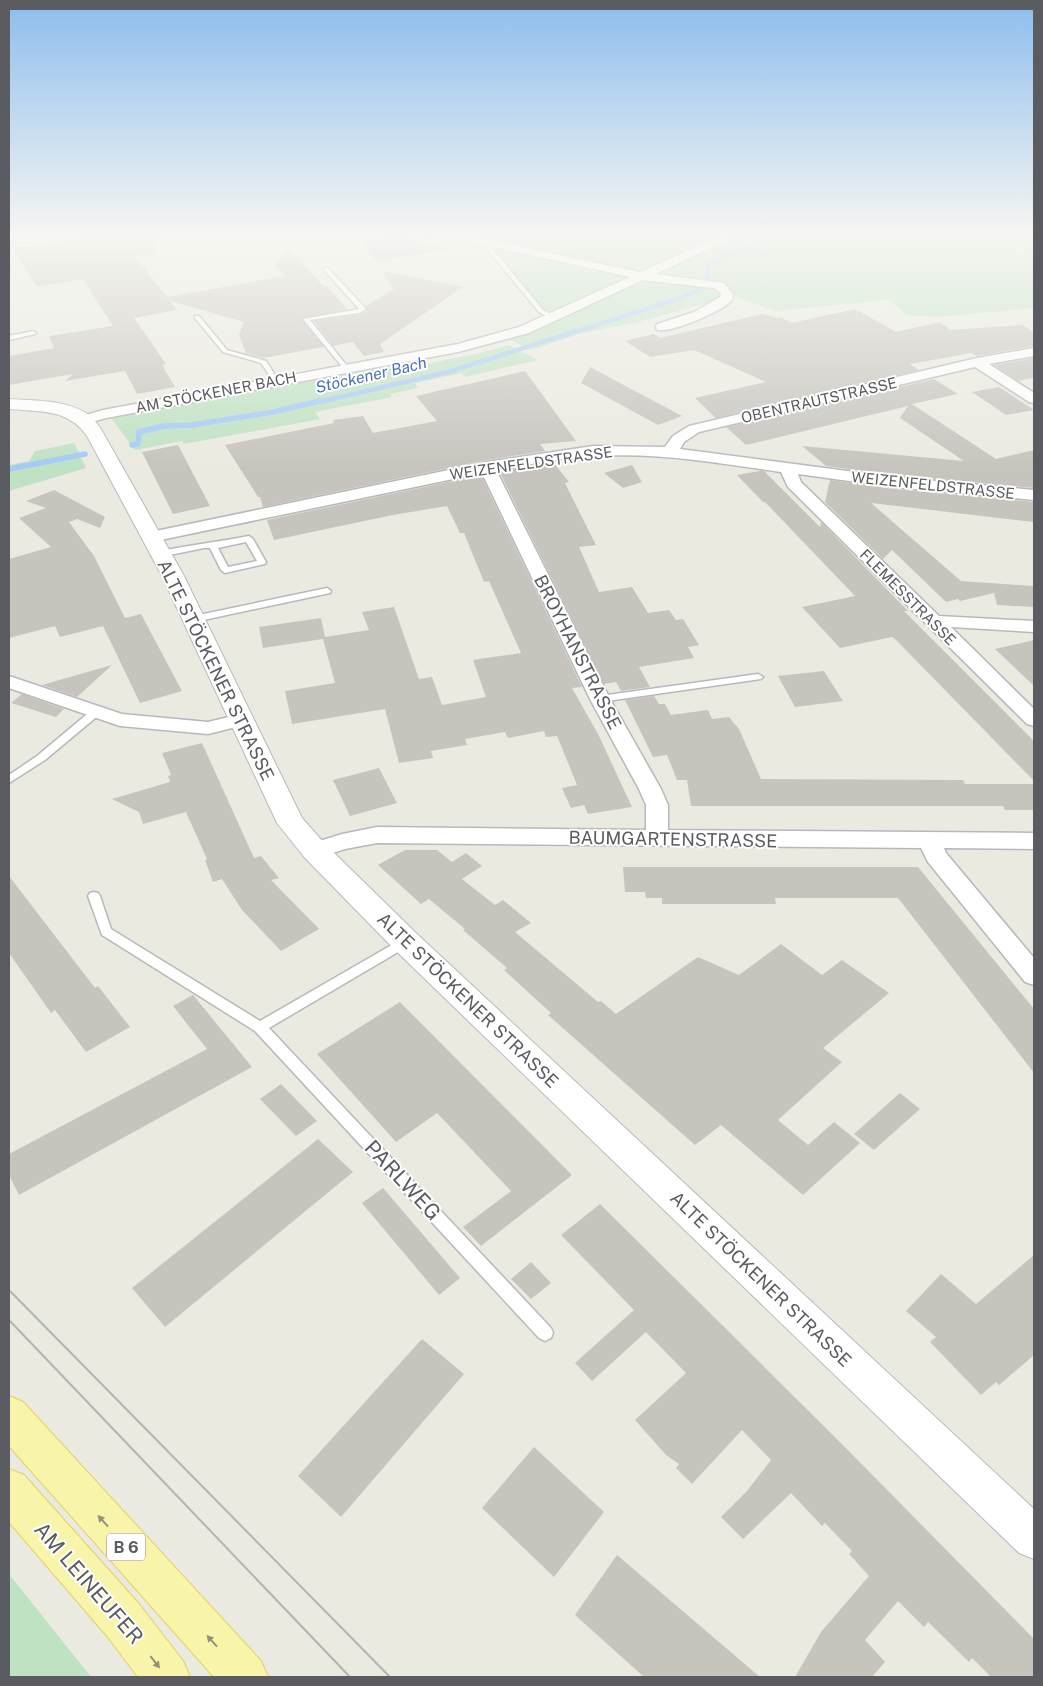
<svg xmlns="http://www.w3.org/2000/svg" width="1043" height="1686" viewBox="0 0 1043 1686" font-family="'Public Sans',sans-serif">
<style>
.green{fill:#bfe2c3}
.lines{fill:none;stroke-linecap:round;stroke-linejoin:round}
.stream-far1{stroke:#a5caf8;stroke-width:4.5}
.stream{stroke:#a5caf8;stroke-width:5.5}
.building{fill:#c7c4be}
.lane-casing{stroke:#b7b8bd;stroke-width:3}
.street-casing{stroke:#b7b8bd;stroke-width:3}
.secondary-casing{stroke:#b7b9bf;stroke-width:2}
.primary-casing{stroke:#e5d060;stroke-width:2}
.lane{fill:#fff;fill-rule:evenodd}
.street{fill:#fff;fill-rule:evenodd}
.secondary{fill:#fff;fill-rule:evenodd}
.primary{fill:#f8f5aa;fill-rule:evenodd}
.tram{stroke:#b2b3b3;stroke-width:2}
.oneway{fill:#91927b}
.labels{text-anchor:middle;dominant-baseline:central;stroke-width:4;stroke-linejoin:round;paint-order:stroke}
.far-street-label{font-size:15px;fill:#5a5c61;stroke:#fff}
.far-water-label{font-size:16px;font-style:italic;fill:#4a72b8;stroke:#fff}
.shield{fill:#fff;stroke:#8c8d90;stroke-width:1}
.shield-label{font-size:16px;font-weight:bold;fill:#5a5c61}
.street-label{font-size:18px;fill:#5a5c61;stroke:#fff}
.near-street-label{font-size:21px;fill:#5a5c61;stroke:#fff}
</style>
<rect width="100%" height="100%" fill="#ebeae1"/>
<!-- green -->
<g class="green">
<polygon points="439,233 1034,233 1034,308 938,317 907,315 889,300 775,311 734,296 634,323 582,333 531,350 508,339 547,312 484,240"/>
<polygon points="509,345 538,360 466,377 462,373 415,383 418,388 390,394 392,397 315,412 320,419 184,444 182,441 135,450 111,418 281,386 393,367 396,370 476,354"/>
<polygon points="74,443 86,468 9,491 9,465 29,461 35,451"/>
<polygon points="9,1574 91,1677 9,1677"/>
</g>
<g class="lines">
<!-- stream-far1 -->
<g class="stream-far1">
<path d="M704,282l3,-4 1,-12c30,-19 61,-26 95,-33"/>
<polyline points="319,402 448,372 678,299 698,290 703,284"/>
</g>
<!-- stream -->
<g class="stream">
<polyline points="132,445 138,444 139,432 164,426 192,425 273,412 324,400"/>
<polyline points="9,469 85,454"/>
</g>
</g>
<!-- building -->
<g class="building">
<polygon points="159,234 156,255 135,256 167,297 285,276 275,265 289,248 324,287 327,286 347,309 302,318 324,347 263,358 246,353 239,335 244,322 170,301 177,310 134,318 166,364 162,365 175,387 137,394 125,371 65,381 73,374 9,385 9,356 54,348 49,336 113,326 83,279 37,287 13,248 100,237"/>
<polygon points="397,235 452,250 375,261 360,240 385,240"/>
<polygon points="382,271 463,287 380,344 384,352 364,356 353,342 333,346 314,321 359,315 367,311 366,306 394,289"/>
<polygon points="855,309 896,332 940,322 950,330 1023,325 1034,333 1034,346 976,356 971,353 910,364 919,370 716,418 695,398 766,382 694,350 650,357 625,341 654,334 660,338 762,314 777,318 781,317 791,323"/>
<polygon points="1034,358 1034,378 1018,381 994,365"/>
<polygon points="590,367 682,416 658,425 581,383"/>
<polygon points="525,371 576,441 540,444 545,451 487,460 263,507 260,497 258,497 225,445 334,423 333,420 363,416 373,433 437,421 416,396"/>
<polygon points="934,379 958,394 912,404 996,459 1034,450 1034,488 893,475 826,466 802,446 964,461 900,418 908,406 746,445 726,427"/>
<polygon points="999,387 1034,410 1006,415 972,392"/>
<polygon points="178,445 210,506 173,514 142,452"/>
<polygon points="553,462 569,482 565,483 596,545 579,547 599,592 632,587 648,613 669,610 676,620 683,619 699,645 688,647 694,658 639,667 650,687 621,691 616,682 604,684 499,471"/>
<polygon points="632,465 642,482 623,488 604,473"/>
<polygon points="760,471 764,471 820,527 821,522 908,611 904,611 1034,741 1034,781 896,640 892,637 840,648 802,607 855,596 765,502 763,502 737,475"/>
<polygon points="481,475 582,687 572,688 599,736 632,807 588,814 584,805 571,808 562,788 577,785 557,736 546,737 544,731 508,738 505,732 465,739 467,745 431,751 433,758 399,763 385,709 292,724 285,691 335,683 323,639 263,648 259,627 321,618 325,637 369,630 362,612 394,607 419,679 432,677 442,705 486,697 473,660 521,653 489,581 484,582 464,533 460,533 447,506 393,515 274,540 267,520"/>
<polygon points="830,480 893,489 1034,502 1034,522 871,503 961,581 1034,586 1034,607 997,605 994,593 960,601 958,599 946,602 892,550 883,559 825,502"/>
<polygon points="54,490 105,517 100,528 77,519 69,522 94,556 125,618 141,614 182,691 140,703 103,626 60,637 55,626 9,638 9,559 51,547 19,518 46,508 26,501"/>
<polygon points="1034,640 1034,686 995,649"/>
<polygon points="112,665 77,697 42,685"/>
<polygon points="824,671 843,701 795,707 778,676"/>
<polygon points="22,694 64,709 56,717 11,703"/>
<polygon points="654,696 659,704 665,704 671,715 708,710 712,719 729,717 739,729 761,779 963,780 965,784 1034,784 1034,810 1005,810 1003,806 691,806 687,780 677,780 667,755 653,757 625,700"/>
<polygon points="202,743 254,858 261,856 279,878 271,880 319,929 281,951 242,910 222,879 213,882 205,860 207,859 186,812 143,824 139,812 112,799 170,782 168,776 171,775 162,753"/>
<polygon points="379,768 397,803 350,816 333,780"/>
<polygon points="405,850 437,850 452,862 466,853 482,866 462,879 495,905 503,900 531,923 515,932 598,1002 601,1001 616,1014 698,957 739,975 781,944 822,975 842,960 889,993 823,1048 842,1062 778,1120 808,1145 834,1122 860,1143 803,1195 721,1125 695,1145 548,1015 551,1013 504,970 507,968 463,930 465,929 429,899 421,904 378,865"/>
<polygon points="623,867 918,867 1034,1009 1034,1073 898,898 775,898 776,904 662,904 662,898 646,898 645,892 625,892"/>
<polygon points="9,876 95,988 98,986 130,1027 86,1052 55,1010 51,1013 9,953"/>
<polygon points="193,995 252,1067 19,1195 9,1175 9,1154 207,1049 173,1006"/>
<polygon points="400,1002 572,1175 481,1246 463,1227 511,1191 437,1113 396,1142 317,1054"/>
<polygon points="281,1084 317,1121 296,1136 260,1099"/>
<polygon points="900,1093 920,1109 874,1150 854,1134"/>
<polygon points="318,1139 353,1172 165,1327 132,1288"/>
<polygon points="383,1188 460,1278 439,1295 362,1203"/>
<polygon points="600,1204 838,1440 1034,1639 1034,1677 991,1677 972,1658 969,1662 928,1622 924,1627 898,1601 865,1640 885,1662 872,1677 795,1677 821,1632 869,1576 849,1554 852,1551 825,1523 822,1526 791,1493 743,1539 721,1517 747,1491 771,1460 742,1430 692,1484 676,1468 679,1464 666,1455 635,1420 686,1373 646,1332 592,1381 575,1363 634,1310 561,1235"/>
<polygon points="1034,1255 1034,1355 999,1385 996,1382 981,1395 930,1342 936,1337 906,1311 941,1274 976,1304"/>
<polygon points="531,1262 551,1283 531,1299 511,1279"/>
<polygon points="422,1339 464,1374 341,1517 298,1476"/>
<polygon points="534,1447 604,1512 554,1577 482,1508"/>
<polygon points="617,1555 760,1677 644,1677 575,1615"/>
</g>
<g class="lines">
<defs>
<g id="lane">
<polygon points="482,241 486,241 543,310 554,316 554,318 550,318 539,312 482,243"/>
<polygon points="324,268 328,268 366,309 359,313 310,320 348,367 349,368 346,370 344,369 303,319 359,309 324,270"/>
<polygon points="195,316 199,316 227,350 266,361 279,381 278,382 274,382 261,363 223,352 195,318"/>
<polygon points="33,331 36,333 35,334 9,340 9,336"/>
<path d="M249,536l4,3 13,23 -1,2 -40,9 -4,-3 -11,-22h-6l-44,9 -4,-3 4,-3c30,-6 59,-9 89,-15zM246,542l11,19 -29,6 -10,-19z"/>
<polygon points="327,588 331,591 330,593 194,622 189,619 194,616"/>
<polygon points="758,674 763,677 761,679 600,702 595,699 600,696"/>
<polygon points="96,709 101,712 100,714 45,760 9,783 9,775 37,756 92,710"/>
<polygon points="94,892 98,893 100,896 111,929 260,1021 402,939 410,939 412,942 410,945 269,1028 551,1328 553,1333 551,1338 545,1341 539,1338 255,1031 102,935 88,896 90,893"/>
</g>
<g id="street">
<polygon points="75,233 103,233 97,236 54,242 9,242 9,236 54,236"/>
<path d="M416,233h26l42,6 156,33 88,-39h14l-86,41 68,9 9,11c0,3 0,5 -2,7 -10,11 -60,32 -74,29l-1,-3 1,-3 37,-12 26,-15 1,-3 -5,-5 -4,-1 -69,-8 -114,53 -71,19 -352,66 -22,6 -5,-1 -2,-3 2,-3 24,-7 355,-66 61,-17 111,-50 -146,-32 -63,-9z"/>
<path d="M1034,348v8l-45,8 45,29v10l-5,-1 -54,-35 -276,65 -15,10 -4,7 213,28 141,13v10l-141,-13 -95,-13 3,8 138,134 95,5v11l-83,-5 83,82v17l-7,-2 -239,-237 -7,-15c-62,-9 -124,-20 -186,-16 -33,1 -66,9 -99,14l114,229 51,90 7,16v25l366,3v16l-90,-1 2,5 88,105v27l-9,-3 -97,-120 -7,-14 -544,-5 -32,6 -30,10 -8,-2 -3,-6 3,-6 35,-11 35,-7 269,3v-25l-7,-16 -49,-90 -108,-226 -331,69 -6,-1 -2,-4 2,-4 6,-1 336,-70 106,-16 72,1 8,-11 16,-10 288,-68z"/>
<polygon points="9,676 122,714 208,722 241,714 248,716 251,720 248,724 208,734 120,726 9,688"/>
</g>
<path id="secondary" d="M9,399c25,2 60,0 81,17 5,4 9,10 12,15l82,145 118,242 23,26 92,90 617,575v50l-15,-6 -624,-603 -90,-92 -28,-35 -115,-247 -75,-140c-19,-28 -48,-24 -78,-27z"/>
<g id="primary">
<polygon points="9,1396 23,1402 261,1661 268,1677 214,1677 9,1446"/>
<polygon points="9,1469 24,1475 139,1604 183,1661 190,1677 138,1677 107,1636 9,1522"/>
</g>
</defs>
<!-- lane casing -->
<use href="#lane" class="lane-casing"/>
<!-- street casing -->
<use href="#street" class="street-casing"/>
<!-- secondary casing -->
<use href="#secondary" class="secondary-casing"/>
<!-- primary casing -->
<use href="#primary" class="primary-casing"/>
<!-- lane -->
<use href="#lane" class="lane"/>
<!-- street -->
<use href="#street" class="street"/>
<!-- secondary -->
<use href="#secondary" class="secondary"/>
<!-- primary -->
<use href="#primary" class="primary"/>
<!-- tram -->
<g class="tram">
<polyline points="9,1290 390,1677"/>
<polyline points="9,1320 350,1677"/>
</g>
</g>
<!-- one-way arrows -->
<defs><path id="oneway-solid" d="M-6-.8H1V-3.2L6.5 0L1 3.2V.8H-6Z" transform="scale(1.25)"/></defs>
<g class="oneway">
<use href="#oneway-solid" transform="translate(103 1521) rotate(-132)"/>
<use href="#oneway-solid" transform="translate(212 1641) rotate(-132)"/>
<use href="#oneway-solid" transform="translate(155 1662) rotate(52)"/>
</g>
<!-- sky -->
<linearGradient id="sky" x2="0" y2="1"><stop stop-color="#8dbdee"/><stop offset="0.5" stop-color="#f6f6f2"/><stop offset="1" stop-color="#f6f6f2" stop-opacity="0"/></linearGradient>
<rect width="1043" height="469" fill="url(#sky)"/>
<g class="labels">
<!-- far-street labels -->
<g class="far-street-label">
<text transform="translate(216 392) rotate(-11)">AM STÖCKENER BACH</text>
<text transform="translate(819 400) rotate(-13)">OBENTRAUTSTRASSE</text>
<text transform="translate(531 463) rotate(-8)">WEIZENFELDSTRASSE</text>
<text transform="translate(933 485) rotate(6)">WEIZENFELDSTRASSE</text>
<text transform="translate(908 597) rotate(45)">FLEMESSTRASSE</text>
</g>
<!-- far-water labels -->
<g class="far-water-label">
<text transform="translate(371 375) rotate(-13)">Stöckener Bach</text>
</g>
<!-- shield labels -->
<rect class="shield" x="107" y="1533.5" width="38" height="27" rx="4"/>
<g class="shield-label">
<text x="126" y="1547">B 6</text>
</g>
<!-- street labels -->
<g class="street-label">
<text transform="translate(578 652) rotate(63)">BROYHANSTRASSE</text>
<text transform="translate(216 670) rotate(64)">ALTE STÖCKENER STRASSE</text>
<text transform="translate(673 839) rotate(1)">BAUMGARTENSTRASSE</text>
<text transform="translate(468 1000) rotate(44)">ALTE STÖCKENER STRASSE</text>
<text transform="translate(761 1279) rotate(44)">ALTE STÖCKENER STRASSE</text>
</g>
<!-- near-street labels -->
<g class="near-street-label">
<text transform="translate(403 1180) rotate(47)">PARLWEG</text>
<text transform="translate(89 1583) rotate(49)">AM LEINEUFER</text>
</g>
</g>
<!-- border -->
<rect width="1043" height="1686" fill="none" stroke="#5a5c61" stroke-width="20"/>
</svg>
